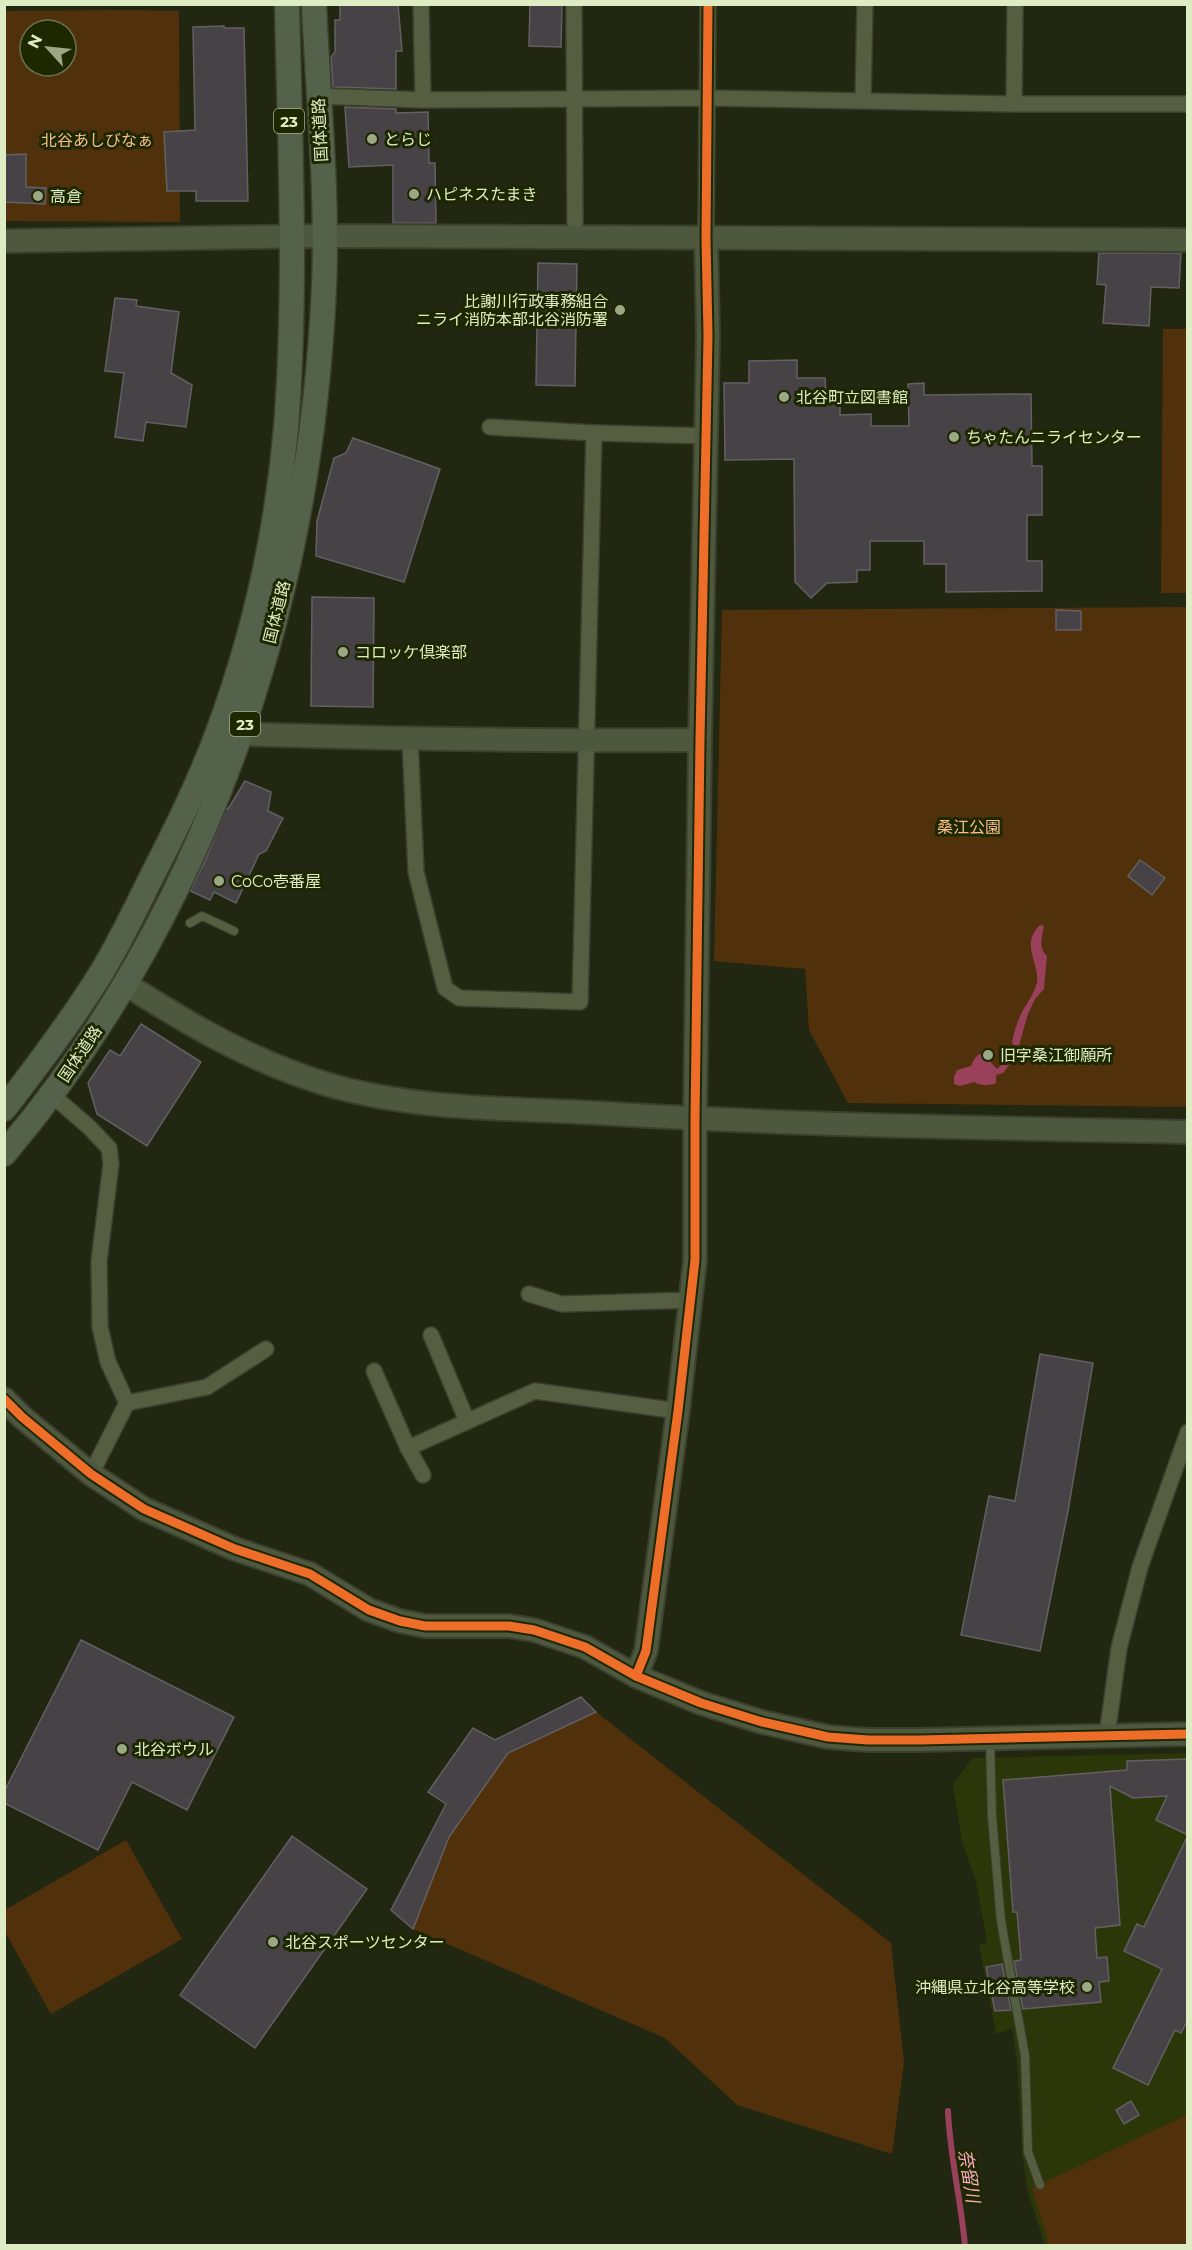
<svg xmlns="http://www.w3.org/2000/svg" width="1192" height="2250" viewBox="0 0 1192 2250" font-family="Montserrat,'Noto Sans JP',sans-serif">
<style>
.built{fill:#2b3609}
.green{fill:#51310b;fill-rule:evenodd}
.water{fill:#99405b}
.lines{fill:none;stroke-linecap:round;stroke-linejoin:round}
.stream{stroke:#99405b;stroke-width:6}
.building{fill:#464246;stroke:#636064;stroke-width:1.5}
.lane-casing{stroke:#3b412e;stroke-width:10}
.street-casing{stroke:#3b412e;stroke-width:18}
.secondary-casing{stroke:#3b412e;stroke-width:26}
.primary-casing{stroke:#3b412e;stroke-width:27}
.lane{stroke:#565e42;stroke-width:8}
.street{stroke:#565e42;stroke-width:15}
.secondary{stroke:#4d583f;stroke-width:22}
.primary{stroke:#54624c;stroke-width:24}
.cycleway-casing{stroke:#1d2700;stroke-width:13}
.cycleway{stroke:#ee6e29;stroke-width:9}
.poi-dot{fill:#9ca785;stroke:#1d2700;stroke-width:2}
.labels{text-anchor:middle;dominant-baseline:central;stroke-width:6;stroke-linejoin:round;paint-order:stroke}
.shield{fill:#1d2700;stroke:#a4b189;stroke-width:1.5}
.shield-label{font-size:15px;font-weight:bold;fill:#deecc4}
.street-label{font-size:16px;fill:#deecc4;stroke:#1d2700}
.poi-label{font-size:16px;fill:#deecc4;stroke:#1d2700;text-anchor:start}
.park-label{font-size:16px;fill:#f9bd87;stroke:#1d2700}
.water-label{font-size:18px;font-style:italic;fill:#fcabc0;stroke:#1d2700}
</style>
<rect width="100%" height="100%" fill="#222711"/>
<!-- built -->
<polygon class="built" points="1187,1753 1187,2245 1045,2245 1028,2193 1022,2154 1017,2062 1012,2029 996,2034 979,1945 987,1942 976,1881 962,1842 953,1785 972,1758"/>
<!-- green -->
<g class="green">
<path d="M128,10l51,1 1,211 -175,-1v-210zM30,30h36v36h-36z"/>
<polygon points="1163,329 1187,329 1187,593 1161,593"/>
<polygon points="1187,607 1187,1107 848,1103 809,1030 805,969 714,961 722,610"/>
<polygon points="596,1712 891,1943 904,2062 892,2154 737,2105 665,2038 413,1929 449,1837 508,1753"/>
<polygon points="126,1840 182,1939 51,2014 5,1932 5,1910"/>
<polygon points="1187,2115 1187,2245 1049,2245 1032,2188"/>
</g>
<!-- water -->
<g class="water">
<path d="M1040,925l4,1c-2,12 -6,21 3,30l-3,33 -9,10 -7,15 -9,31h-5l-2,-2c2,-11 5,-21 10,-31 5,-9 13,-20 15,-30 2,-21 -17,-37 3,-57z"/>
<path d="M979,1054l6,2 12,13 11,-10 4,2 -9,12 -7,2v8c-6,3 -16,3 -22,-1l-14,4 -6,-2v-7l3,-7 14,-4 4,-8z"/>
</g>
<g class="lines">
<!-- stream -->
<path class="stream" d="M948,2111c2,46 13,89 17,135"/>
</g>
<!-- building -->
<g class="building">
<polygon points="340,4 398,4 402,51 396,51 396,89 333,87 331,57 335,52 335,20 340,20"/>
<polygon points="530,4 562,4 561,47 529,46"/>
<polygon points="224,26 224,28 244,28 248,201 196,201 196,191 167,191 164,132 195,130 193,27"/>
<polygon points="345,107 396,109 396,113 428,112 429,163 435,163 436,223 393,223 393,165 349,167"/>
<polygon points="26,154 26,187 46,188 45,204 4,202 4,155"/>
<polygon points="1099,253 1181,253 1179,288 1151,287 1149,326 1103,323 1106,285 1097,284"/>
<polygon points="538,263 577,264 575,386 536,385"/>
<polygon points="115,298 137,300 136,306 179,312 171,373 192,385 186,427 146,422 143,441 115,437 124,373 105,371"/>
<polygon points="797,360 797,378 825,378 826,393 840,393 840,415 871,414 871,426 909,426 908,384 924,383 924,395 1031,394 1032,466 1042,466 1042,515 1027,515 1027,561 1042,561 1042,591 946,592 946,564 924,564 924,541 870,541 870,570 857,570 857,582 827,583 811,598 795,582 794,459 725,460 724,383 749,383 749,361"/>
<polygon points="353,438 440,469 404,582 316,556 317,521 334,458 346,453"/>
<polygon points="312,597 374,598 373,707 311,706"/>
<polygon points="1056,610 1081,611 1081,630 1056,630"/>
<polygon points="245,781 271,792 268,811 283,818 266,851 259,854 236,903 214,892 210,900 190,891 205,861 226,808 228,809"/>
<polygon points="1140,860 1165,878 1152,895 1128,876"/>
<polygon points="141,1024 201,1062 147,1146 97,1114 88,1083 110,1050 120,1056"/>
<polygon points="1040,1354 1093,1363 1068,1511 1040,1651 961,1635 989,1496 1015,1501"/>
<polygon points="81,1640 234,1717 187,1810 132,1782 98,1850 4,1803 4,1792"/>
<polygon points="581,1697 596,1712 508,1753 449,1837 413,1929 391,1910 446,1804 428,1792 473,1728 495,1740"/>
<polygon points="1188,1759 1188,1835 1156,1820 1167,1796 1133,1798 1110,1786 1120,1925 1095,1928 1097,1958 1107,1957 1109,1981 1099,1982 1101,2002 1023,2009 1014,1961 1021,1960 1017,1912 1013,1912 1003,1780 1127,1770 1127,1761"/>
<polygon points="1188,1835 1188,2019 1181,2033 1175,2030 1148,2085 1113,2068 1162,1969 1124,1951 1137,1924 1144,1927"/>
<polygon points="292,1836 367,1889 255,2048 180,1995"/>
<polygon points="1002,1964 1011,2010 995,2011 986,1967"/>
<polygon points="1131,2101 1139,2115 1124,2124 1116,2110"/>
</g>
<g class="lines">
<defs>
<g id="lane">
<polyline points="190,923 202,916 234,931"/>
<polyline points="990,1741 992,1816 1001,1921 1025,2056 1028,2152 1040,2185"/>
</g>
<g id="street">
<polyline points="421,4 423,100"/>
<polyline points="574,4 575,238"/>
<polyline points="318,96 423,100 707,98 1014,104 1188,104"/>
<polyline points="863,100 865,4"/>
<polyline points="1014,104 1015,4"/>
<polyline points="706,238 708,4"/>
<polyline points="490,427 594,433"/>
<polyline points="410,739 416,872 445,988 459,998 580,1002 594,433 707,436"/>
<polyline points="52,1095 89,1127 109,1148 111,1164 99,1261 100,1327 108,1362 127,1403"/>
<polyline points="529,1294 562,1304 692,1300"/>
<polyline points="431,1335 467,1421"/>
<polyline points="374,1371 408,1448 423,1475"/>
<polyline points="408,1448 535,1391 678,1411"/>
<polyline points="91,1474 127,1403 207,1387 266,1349"/>
<polyline points="1107,1735 1119,1648 1140,1567 1188,1432"/>
</g>
<g id="secondary">
<polyline points="4,241 325,236 1188,240"/>
<path d="M242,734c153,5 305,7 458,6"/>
<path d="M126,984c63,41 128,78 200,100 87,26 182,24 271,29 197,12 394,15 591,19"/>
<polyline points="4,1399 22,1417 91,1474 144,1509 235,1549 310,1574 369,1610 400,1621 425,1626 509,1626 534,1630 585,1647 636,1676 701,1703 762,1722 828,1737 868,1740 920,1740 1188,1734"/>
<polyline points="636,1676 646,1651 678,1411 695,1260 695,1119 700,740 708,336 706,238"/>
</g>
<g id="primary">
<path d="M4,1109c35,-45 69,-90 99,-139 18,-30 33,-62 49,-94 24,-47 48,-95 66,-144 36,-97 59,-201 68,-304 11,-141 4,-283 1,-424"/>
<path d="M4,1154c205,-242 306,-553 320,-867 4,-94 -6,-189 -10,-283"/>
</g>
</defs>
<!-- lane casing -->
<use href="#lane" class="lane-casing"/>
<!-- street casing -->
<use href="#street" class="street-casing"/>
<!-- secondary casing -->
<use href="#secondary" class="secondary-casing"/>
<!-- primary casing -->
<use href="#primary" class="primary-casing"/>
<!-- lane -->
<use href="#lane" class="lane"/>
<!-- street -->
<use href="#street" class="street"/>
<!-- secondary -->
<use href="#secondary" class="secondary"/>
<!-- primary -->
<use href="#primary" class="primary"/>
<defs>
<g id="cycleway">
<polyline points="4,1399 22,1417 91,1474 144,1509 235,1549 310,1574 369,1610 400,1621 425,1626 509,1626 534,1630 585,1647 636,1676 701,1703 762,1722 828,1737 868,1740 920,1740 1188,1734"/>
<polyline points="636,1676 646,1651 678,1411 695,1260 695,1119 700,740 708,336 706,238 708,4"/>
</g>
</defs>
<!-- cycleway casing -->
<use href="#cycleway" class="cycleway-casing"/>
<!-- cycleway -->
<use href="#cycleway" class="cycleway"/>
</g>
<!-- markers -->
<g class="poi-dot">
<circle cx="372" cy="139" r="6"/>
<circle cx="414" cy="194" r="6"/>
<circle cx="38" cy="196" r="6"/>
<circle cx="620" cy="310" r="6"/>
<circle cx="784" cy="397" r="6"/>
<circle cx="954" cy="437" r="6"/>
<circle cx="343" cy="652" r="6"/>
<circle cx="219" cy="881" r="6"/>
<circle cx="988" cy="1055" r="6"/>
<circle cx="122" cy="1749" r="6"/>
<circle cx="273" cy="1942" r="6"/>
<circle cx="1087" cy="1987" r="6"/>
</g>
<g class="labels">
<!-- shield labels -->
<g class="shield">
<rect x="274" y="109" width="30" height="24" rx="4.5"/>
<rect x="230" y="712" width="30" height="24" rx="4.5"/>
</g>
<g class="shield-label">
<text x="289" y="121">23</text>
<text x="245" y="724">23</text>
</g>
<!-- street labels -->
<g class="street-label">
<text transform="translate(320 130) rotate(-93)">国体道路</text>
<text transform="translate(277 612) rotate(-76)">国体道路</text>
<text transform="translate(80 1054) rotate(-56)">国体道路</text>
</g>
<!-- poi labels -->
<g class="poi-label">
<text x="384" y="139">とらじ</text>
<text x="426" y="194">ハピネスたまき</text>
<text x="50" y="196">高倉</text>
<text x="608" y="301" text-anchor="end">比謝川行政事務組合<tspan x="608" dy="18">ニライ消防本部北谷消防署</tspan></text>
<text x="796" y="397">北谷町立図書館</text>
<text x="966" y="437">ちゃたんニライセンター</text>
<text x="355" y="652">コロッケ倶楽部</text>
<text x="231" y="881">CoCo壱番屋</text>
<text x="1000" y="1055">旧字桑江御願所</text>
<text x="134" y="1749">北谷ボウル</text>
<text x="285" y="1942">北谷スポーツセンター</text>
<text x="1075" y="1987" text-anchor="end">沖縄県立北谷高等学校</text>
</g>
<!-- park labels -->
<g class="park-label">
<text x="97" y="140">北谷あしびなぁ</text>
<text x="969" y="827">桑江公園</text>
</g>
<!-- water labels -->
<g class="water-label">
<text transform="translate(969 2176) rotate(81)">奈留川</text>
</g>
</g>
<!-- border -->
<rect width="1192" height="2250" fill="none" stroke="#deecc4" stroke-width="12"/>
<!-- north arrow -->
<g transform="translate(48 48) rotate(297)"><circle r="28" fill="#1d2700" stroke="#6a764e" stroke-width="1.5"/>
<path d="M0-4.5L10 22L0 15L-10 22Z" fill="#9ca785"/>
<text y="-9" font-size="16" font-weight="bold" text-anchor="middle" fill="#deecc4">N</text>
</g>
</svg>
